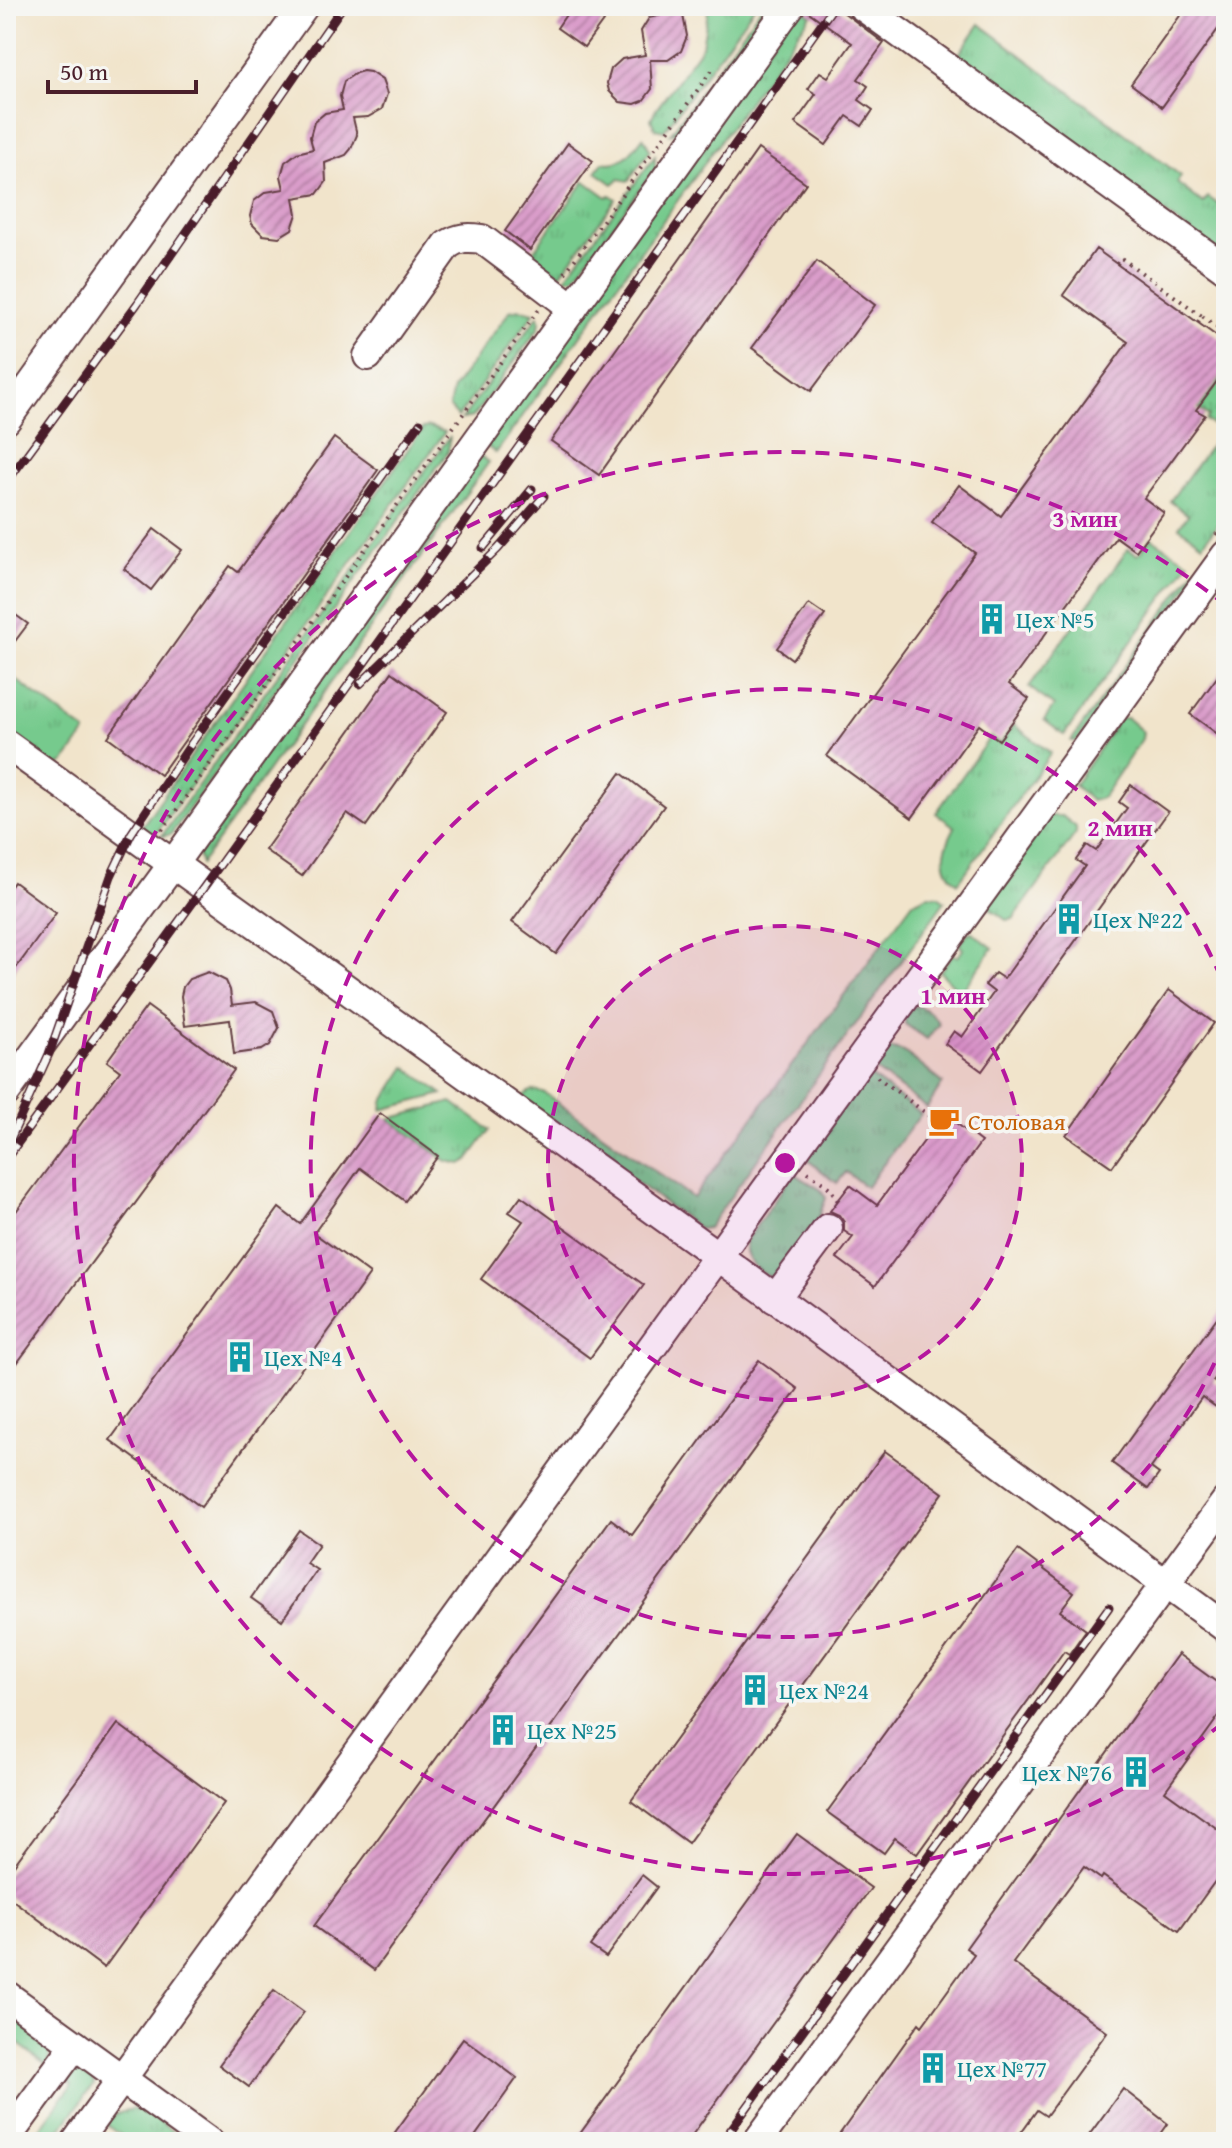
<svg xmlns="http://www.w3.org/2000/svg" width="1232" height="2148" viewBox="0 0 1232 2148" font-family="'Gentium Book Plus',serif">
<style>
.grass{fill:url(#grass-tufts);stroke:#60745c;stroke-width:2}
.building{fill:url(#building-hatch)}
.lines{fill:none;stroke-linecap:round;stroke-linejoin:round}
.minor-casing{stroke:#633d43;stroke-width:32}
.path{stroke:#633d43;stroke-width:4;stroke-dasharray:2 6;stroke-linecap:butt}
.minor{stroke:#fff;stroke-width:28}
.rail-casing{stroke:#4a1f2b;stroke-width:9}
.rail{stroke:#f6f6f2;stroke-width:6;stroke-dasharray:18;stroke-linecap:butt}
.ring{fill:none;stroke:#b5179e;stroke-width:4;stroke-dasharray:14 10}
.labels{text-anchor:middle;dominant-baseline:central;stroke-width:7;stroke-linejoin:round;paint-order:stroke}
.culture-label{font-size:24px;fill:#0d838f;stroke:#f6f6f2;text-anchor:start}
.food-label{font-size:24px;fill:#c56008;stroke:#f6f6f2;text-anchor:start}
.centre{fill:#b5179e;stroke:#f6f6f2;stroke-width:4}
.ring-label{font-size:24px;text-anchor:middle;font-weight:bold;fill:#b5179e;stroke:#f6f6f2;stroke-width:7;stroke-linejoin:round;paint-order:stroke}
</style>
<defs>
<pattern id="grass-tufts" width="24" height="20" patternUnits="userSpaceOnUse" patternTransform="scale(2)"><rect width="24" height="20" fill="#76ca8d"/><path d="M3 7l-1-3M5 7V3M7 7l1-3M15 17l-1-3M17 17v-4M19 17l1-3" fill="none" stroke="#68ad7a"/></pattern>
<pattern id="building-hatch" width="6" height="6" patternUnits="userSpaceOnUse" patternTransform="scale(2)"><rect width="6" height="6" fill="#da9dca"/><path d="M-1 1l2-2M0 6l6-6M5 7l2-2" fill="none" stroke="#b37fa4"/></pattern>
</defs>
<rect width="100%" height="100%" fill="#f6f6f2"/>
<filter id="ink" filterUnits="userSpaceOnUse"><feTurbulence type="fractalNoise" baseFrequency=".0125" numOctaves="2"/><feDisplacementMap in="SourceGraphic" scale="16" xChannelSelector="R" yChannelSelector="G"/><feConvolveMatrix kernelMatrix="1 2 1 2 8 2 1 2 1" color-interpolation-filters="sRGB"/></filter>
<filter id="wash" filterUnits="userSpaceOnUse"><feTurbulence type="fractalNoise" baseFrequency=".006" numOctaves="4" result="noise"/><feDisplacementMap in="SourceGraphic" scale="32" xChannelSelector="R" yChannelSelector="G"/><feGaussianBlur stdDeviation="1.8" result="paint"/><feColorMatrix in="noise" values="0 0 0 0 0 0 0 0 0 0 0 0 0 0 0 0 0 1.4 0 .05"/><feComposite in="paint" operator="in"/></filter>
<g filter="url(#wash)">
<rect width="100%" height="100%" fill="#f1e4cb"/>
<!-- grass -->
<g class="grass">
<polygon points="709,6 755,6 664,131 655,129 651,119 655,111 702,46"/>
<polygon points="762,6 772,6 684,129 670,134"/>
<polygon points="798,6 811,15 496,453 482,443"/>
<polygon points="980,24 1181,176 1177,183 1203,203 1208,197 1226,210 1226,258 958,61 959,54"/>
<path d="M643,137l7,13 -22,31 -9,-2 -6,5 -17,-12 7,-10c19,5 30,-12 40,-25z"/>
<polygon points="655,156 655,169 574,278 565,278"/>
<polygon points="585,181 607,197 610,195 616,199 560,275 531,254"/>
<polygon points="519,309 534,313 458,417 449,407 453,389 510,311"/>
<polygon points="538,316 540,319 539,328 473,417 462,419"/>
<polygon points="1226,372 1226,434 1206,420 1209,416 1199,409"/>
<polygon points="429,427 445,432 153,838 140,829 423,428"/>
<polygon points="450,436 448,452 171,834 161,837"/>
<polygon points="1212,444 1226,454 1226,513 1203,544 1179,527 1188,515 1170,501"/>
<polygon points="475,452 489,462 201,864 198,856 198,846"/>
<polygon points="1151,538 1189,562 1064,735 1044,720 1054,706 1029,687 1128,549 1138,555"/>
<polygon points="1196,568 1198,572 1077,741 1071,741"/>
<polygon points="11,676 86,732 64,763 57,766 6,733 6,683"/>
<polygon points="1120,718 1127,718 1143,732 1142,739 1102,798 1091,801 1074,785"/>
<path d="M1014,725l37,28 -93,130c-21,-16 -14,-35 -3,-56l-19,-14 54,-76 10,7z"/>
<polygon points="1048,816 1062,816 1076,827 1076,833 1013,919 1006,920 987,906 1004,879 1009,881 1015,874 1010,870"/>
<path d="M928,895l10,1 7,5 -237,327 -8,1 -178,-131c7,-8 10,-9 21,-6l150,106 220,-296z"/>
<polygon points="972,932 993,948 964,988 956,988 940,972 953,954 958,957 963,949 959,945 968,933"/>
<path d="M914,1006c9,0 21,9 25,18l-12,15 -22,-15v-8z"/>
<polygon points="885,1047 904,1052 943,1083 927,1108 870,1066"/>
<polygon points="406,1067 443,1094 382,1110 383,1102"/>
<polygon points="865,1072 921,1114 866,1187 846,1172 837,1183 805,1158"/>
<polygon points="452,1102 490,1130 468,1160 461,1164 447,1161 389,1119"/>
<path d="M794,1173l27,17 5,8 -9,24 -42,58c-17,-9 -30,-16 -30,-38z"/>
<polygon points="6,2010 48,2042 51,2049 47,2066 6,2034"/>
<polygon points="75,2071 88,2074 94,2084 51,2142 30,2142 72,2085 64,2078 69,2072"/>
<path d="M136,2109l8,1 42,32h-56l-24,-18c9,-12 16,-14 30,-15z"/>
</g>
<g id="blocks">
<!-- building -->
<g class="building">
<polygon points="572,6 614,6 584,47 557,28"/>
<polygon points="807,6 835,6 884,43 858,79 868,86 859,100 873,110 862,126 847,116 826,145 795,123 816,94 808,89 820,72 828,77 852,43 806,10"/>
<polygon points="1187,6 1226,6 1226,18 1162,107 1131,84"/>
<polygon points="682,10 687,36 681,51 668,60 650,60 652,89 643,101 635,104 620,102 609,91 607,83 611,69 622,59 645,55 641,31 649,18"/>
<polygon points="363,71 370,72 382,80 387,94 382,109 368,117 353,118 357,135 351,149 346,155 325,163 326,182 317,194 294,198 297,214 292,229 279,237 263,235 252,224 250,216 254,201 266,192 284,189 281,176 285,162 297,153 313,149 310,137 314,122 325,113 343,110 340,96 344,81 356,73"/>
<polygon points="568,143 593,161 530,250 505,231"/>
<polygon points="758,149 806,183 599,475 551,441"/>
<polygon points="1096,249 1226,343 1226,369 1196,410 1205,415 1144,498 1164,513 1136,551 1116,537 1009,684 1029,699 999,740 979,725 912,818 827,756 975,553 932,522 959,485 1001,516 1128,342 1063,295"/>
<polygon points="817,261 875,305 811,391 752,348"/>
<polygon points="334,438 378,470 160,775 108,737 230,566 238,572"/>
<polygon points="154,529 182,550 151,590 124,569"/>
<polygon points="809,604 825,615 792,659 777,648"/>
<polygon points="6,608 28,624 6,653"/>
<polygon points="1226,665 1226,740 1190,714"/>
<polygon points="392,672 447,712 366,826 347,813 302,876 265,850"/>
<polygon points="621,773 664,806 556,954 512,922"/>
<polygon points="1131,785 1168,812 982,1071 945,1044 954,1031 962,1037 994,992 985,985 995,973 1004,979 1085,866 1076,860 1087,845 1096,851 1127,808 1119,802"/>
<polygon points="14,882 56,913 6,982 6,893"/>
<polygon points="208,972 226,981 230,990 232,1005 256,1002 273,1011 279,1028 270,1045 262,1050 234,1054 230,1020 185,1026 181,996 183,987 189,979"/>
<polygon points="1169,990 1214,1023 1112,1167 1066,1135"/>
<polygon points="147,1006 234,1070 6,1378 6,1225 120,1071 107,1061"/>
<polygon points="380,1113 438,1156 405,1201 360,1168 314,1233 370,1274 201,1507 110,1440 279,1208 300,1224"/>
<polygon points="944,1114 981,1142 875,1286 837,1258 853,1237 844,1231 844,1222 839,1215 830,1211 850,1185 877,1205"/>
<polygon points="521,1196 644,1285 590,1358 481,1279 523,1221 509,1212"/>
<polygon points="1226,1305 1226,1364 1213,1381 1226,1390 1226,1393 1216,1407 1202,1397 1151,1468 1159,1474 1148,1489 1112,1463"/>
<polygon points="759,1360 798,1389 374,1970 314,1926 611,1519 632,1535"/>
<polygon points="885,1451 943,1493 688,1843 631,1801"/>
<polygon points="299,1530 319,1544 306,1563 317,1570 282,1620 251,1598"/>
<polygon points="1018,1550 1074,1592 1060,1611 1086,1630 1069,1654 1064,1651 917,1854 895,1838 884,1853 827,1812"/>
<polygon points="1178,1654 1226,1689 1226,1706 1165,1791 1226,1835 1226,1866 1179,1931 1103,1876 1101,1879 1084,1867 1013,1963 1107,2032 1046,2116 1037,2110 1014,2142 834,2142 919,2023 922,2026 974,1954 966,1948"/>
<polygon points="118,1724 224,1803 104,1968 6,1895 6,1876"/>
<polygon points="797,1834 871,1888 687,2142 574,2142"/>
<polygon points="642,1875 657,1887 606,1957 590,1946"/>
<polygon points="274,1990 304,2012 249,2087 219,2065"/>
<polygon points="463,2038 517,2078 471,2142 388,2142"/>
<polygon points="1123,2089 1168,2124 1155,2142 1084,2142"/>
</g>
</g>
</g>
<g filter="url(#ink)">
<use href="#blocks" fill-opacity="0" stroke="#633d43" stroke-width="2"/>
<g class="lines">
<defs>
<g id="minor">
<polyline points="862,6 1226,269"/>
<path d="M368,356l79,-111c12,-8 21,-8 35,-6l91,69"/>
<polyline points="6,420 304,6"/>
<polyline points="6,744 704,1246 1226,1628"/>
<polyline points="6,1092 173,864 790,6"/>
<polyline points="775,1299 828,1228"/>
<polyline points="6,1995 209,2142"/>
<polyline points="6,2139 75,2045"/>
<polyline points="76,2142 1226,555"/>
<polyline points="757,2142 1226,1501"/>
</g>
</defs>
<!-- minor casing -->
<use href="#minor" class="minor-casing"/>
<!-- path -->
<g class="path">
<polyline points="1117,264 1121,258 1202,316"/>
<polyline points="565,273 715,66"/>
<polyline points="1198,322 1202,316 1226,333"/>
<polyline points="1216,535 1226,520"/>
<polyline points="162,830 539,309"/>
<polyline points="877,1077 938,1122"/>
<polyline points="808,1172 830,1188 838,1201"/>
</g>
<!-- minor -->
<use href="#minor" class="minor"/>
<defs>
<g id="rail">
<polyline points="6,483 137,304 343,6"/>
<polyline points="483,548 532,489"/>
<polyline points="360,684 498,549 544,496"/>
<polyline points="11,1138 49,1054 111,876 131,834 191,744 420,423"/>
<polyline points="6,1159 204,887 834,6"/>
<polyline points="722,2142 1109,1607"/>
</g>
</defs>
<!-- rail casing -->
<use href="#rail" class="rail-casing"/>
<!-- rail -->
<use href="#rail" class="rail"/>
</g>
</g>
<!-- distance rings -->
<circle cx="785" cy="1163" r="237" fill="#b5179e" fill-opacity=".12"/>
<g class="ring">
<circle cx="785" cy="1163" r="237"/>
<path d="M1224 1341A474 474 0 1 1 1224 985"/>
<path d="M1223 1723A711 711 0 1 1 1223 603"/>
</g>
<!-- icons -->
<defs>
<symbol id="building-bare" viewBox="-9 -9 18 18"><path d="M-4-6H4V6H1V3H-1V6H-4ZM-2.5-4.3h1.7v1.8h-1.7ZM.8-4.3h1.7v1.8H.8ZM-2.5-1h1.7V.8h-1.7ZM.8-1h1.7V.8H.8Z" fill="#0f9aa8" stroke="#f6f6f2" stroke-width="2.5" paint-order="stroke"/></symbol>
<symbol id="cafe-bare" viewBox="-9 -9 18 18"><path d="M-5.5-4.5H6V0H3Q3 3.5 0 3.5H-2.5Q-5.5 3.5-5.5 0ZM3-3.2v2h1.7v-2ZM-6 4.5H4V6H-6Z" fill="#e8710a" stroke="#f6f6f2" stroke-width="2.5" paint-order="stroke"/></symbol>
</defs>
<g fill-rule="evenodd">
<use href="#building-bare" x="970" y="597" width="44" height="44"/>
<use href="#building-bare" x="1047" y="897" width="44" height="44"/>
<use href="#cafe-bare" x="922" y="1099" width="44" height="44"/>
<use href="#building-bare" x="218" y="1335" width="44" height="44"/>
<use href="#building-bare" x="733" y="1668" width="44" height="44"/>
<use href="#building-bare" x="481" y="1708" width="44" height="44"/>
<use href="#building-bare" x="1114" y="1750" width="44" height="44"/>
<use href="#building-bare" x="911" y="2046" width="44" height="44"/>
</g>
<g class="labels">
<!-- culture labels -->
<g class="culture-label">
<text x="1016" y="619">Цех №5</text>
<text x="1093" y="919">Цех №22</text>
<text x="264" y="1357">Цех №4</text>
<text x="779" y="1690">Цех №24</text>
<text x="527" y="1730">Цех №25</text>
<text x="1112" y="1772" text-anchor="end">Цех №76</text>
<text x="957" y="2068">Цех №77</text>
</g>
<!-- food labels -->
<g class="food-label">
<text x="968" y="1121">Столовая</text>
</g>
</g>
<circle cx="785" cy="1163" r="12" class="centre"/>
<g class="ring-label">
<text x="1085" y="527">3 мин</text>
<text x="1120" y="836">2 мин</text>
<text x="953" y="1004">1 мин</text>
</g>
<!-- margin -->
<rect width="1232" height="2148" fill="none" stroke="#f6f6f2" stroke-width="32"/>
<!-- scale -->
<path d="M48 80v12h148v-12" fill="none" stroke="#4a1f2b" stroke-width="4"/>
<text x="60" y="80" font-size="24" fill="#4a1f2b" stroke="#f6f6f2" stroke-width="6" paint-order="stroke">50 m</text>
</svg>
